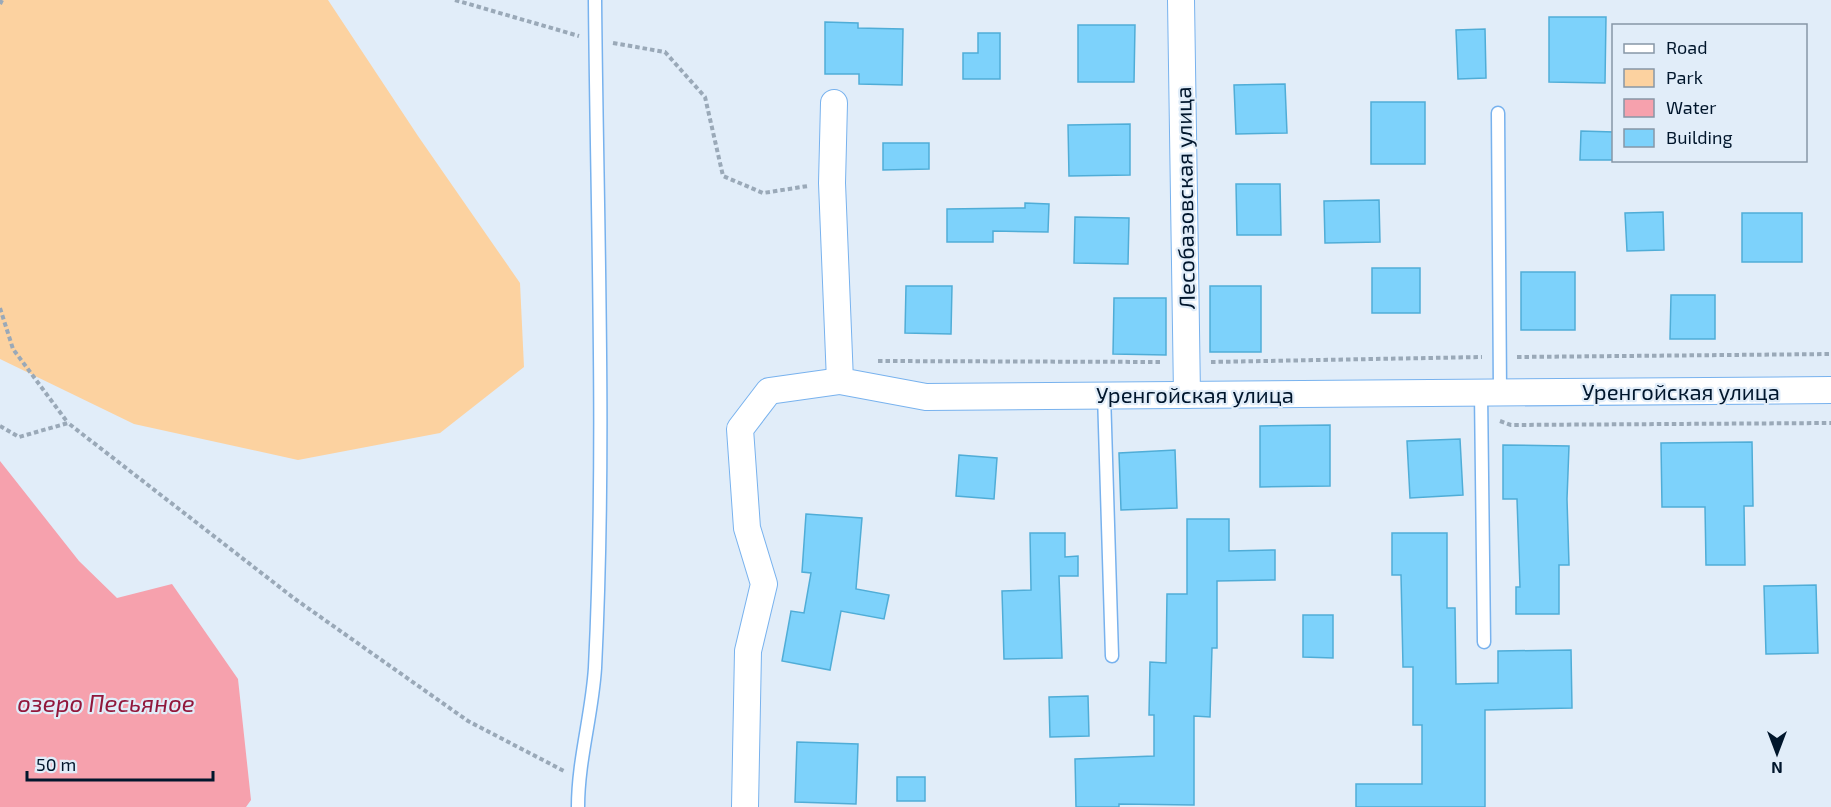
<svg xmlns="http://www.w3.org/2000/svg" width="1831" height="807" viewBox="0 0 1831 807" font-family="'Exo 2',sans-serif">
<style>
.green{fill:#fcd2a0}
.water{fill:#f6a1ad}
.building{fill:#7dd2fb;stroke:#50add7;stroke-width:1.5}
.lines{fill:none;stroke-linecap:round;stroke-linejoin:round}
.service-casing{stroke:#78b2ee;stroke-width:15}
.minor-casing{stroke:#78b2ee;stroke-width:28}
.path{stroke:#9aa9b8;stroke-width:4;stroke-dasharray:4.5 3;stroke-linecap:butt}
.service{stroke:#fff;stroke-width:12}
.minor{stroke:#fff;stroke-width:26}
.labels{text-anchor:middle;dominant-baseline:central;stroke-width:4.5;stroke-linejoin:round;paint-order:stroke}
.street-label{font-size:22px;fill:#01162c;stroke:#e1edf9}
.water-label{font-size:24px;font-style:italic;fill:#91173b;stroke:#e1edf9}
</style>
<rect width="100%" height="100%" fill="#e1edf9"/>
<!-- green -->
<polygon class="green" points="0,0 328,0 418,136 520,283 524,367 440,433 298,460 134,424 0,359"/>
<!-- water -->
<polygon class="water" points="0,461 79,561 117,598 172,584 238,679 251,800 246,807 0,807"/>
<!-- building -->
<g class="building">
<polygon points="1549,17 1606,17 1605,83 1549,82"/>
<polygon points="825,22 858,23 858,28 903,29 902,85 859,84 859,74 825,74"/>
<polygon points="1078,25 1135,25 1134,82 1078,82"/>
<polygon points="1485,29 1486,78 1458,79 1456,30"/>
<polygon points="978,33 1000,33 1000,79 963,79 963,53 978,53"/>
<polygon points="1285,84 1287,133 1236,134 1234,85"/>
<rect x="1371" y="102" width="54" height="62"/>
<polygon points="1130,124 1130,175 1069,176 1068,125"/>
<polygon points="1581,131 1614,132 1614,160 1580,160"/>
<polygon points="883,143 929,143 929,169 883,170"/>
<polygon points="1236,184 1280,184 1281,235 1237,235"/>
<polygon points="1379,200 1380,242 1325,243 1324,201"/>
<polygon points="1025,203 1049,204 1048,232 993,231 993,242 947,242 947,209 1025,208"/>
<polygon points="1663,212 1664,250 1627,251 1625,213"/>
<rect x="1742" y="213" width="60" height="49"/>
<polygon points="1075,217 1129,218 1128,264 1074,263"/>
<rect x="1372" y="268" width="48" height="45"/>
<rect x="1521" y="272" width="54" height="58"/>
<polygon points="906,286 952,286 951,334 905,333"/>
<rect x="1210" y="286" width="51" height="66"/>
<polygon points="1671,295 1715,295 1715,339 1670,339"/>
<polygon points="1114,298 1166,298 1166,355 1113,354"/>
<polygon points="1330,425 1330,486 1260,487 1260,426"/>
<polygon points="1460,439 1463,495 1410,498 1407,441"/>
<polygon points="1752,442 1753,506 1744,506 1745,565 1706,565 1705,507 1662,507 1661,443"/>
<polygon points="1503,445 1569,446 1567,499 1569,565 1559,565 1559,614 1516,614 1516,587 1520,587 1517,499 1503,499"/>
<polygon points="1175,450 1177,508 1121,510 1119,453"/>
<polygon points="959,455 997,458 994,499 956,496"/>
<polygon points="806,514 862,518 856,589 889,595 884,619 841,611 830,670 782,661 791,611 804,613 811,573 802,572"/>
<polygon points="1187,519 1229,519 1229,551 1275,550 1275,580 1217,581 1217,648 1212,648 1210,717 1194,716 1194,805 1119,804 1119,807 1076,807 1075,759 1154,756 1154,715 1149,715 1150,662 1166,663 1167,594 1187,594"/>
<polygon points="1030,533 1065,533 1065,557 1078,556 1078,576 1059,576 1062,658 1004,659 1002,591 1031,590"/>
<polygon points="1392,533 1447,533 1447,608 1455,608 1456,684 1498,683 1498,651 1571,650 1572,708 1485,710 1485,807 1356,807 1356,784 1422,784 1422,725 1413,725 1413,667 1403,667 1401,575 1392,575"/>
<polygon points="1816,585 1818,653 1766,654 1764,586"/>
<polygon points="1303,615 1333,615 1333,658 1303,657"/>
<polygon points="1088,696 1089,736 1050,737 1049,697"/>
<polygon points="797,742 858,744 856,804 795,802"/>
<rect x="897" y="777" width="28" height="24"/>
</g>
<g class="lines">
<defs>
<g id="service">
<polyline points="1498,113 1500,392"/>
<polyline points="1481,392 1484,642"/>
<polyline points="1104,394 1112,656"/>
<path d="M578,807c0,-47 14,-92 17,-139 11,-223 2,-446 0,-668"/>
</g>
<g id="minor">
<polyline points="1181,0 1187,395"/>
<polyline points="834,103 832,183 840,381 926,397 1831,390"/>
<polyline points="745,807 748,651 764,584 747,528 740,429 769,391 840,381"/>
</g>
</defs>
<!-- service casing -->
<use href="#service" class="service-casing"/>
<!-- minor casing -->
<use href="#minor" class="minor-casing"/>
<!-- path -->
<g class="path">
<polyline points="455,0 579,36"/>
<polyline points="0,4 2,0"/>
<polyline points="613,43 665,52 705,97 723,176 763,193 808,186"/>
<polyline points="0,308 13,349 68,423"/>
<polyline points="1517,357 1831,354"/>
<polyline points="878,361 1161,362"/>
<polyline points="1211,362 1482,357"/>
<polyline points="1500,421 1511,425 1831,423"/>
<polyline points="0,426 19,437 68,423 295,599 468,721 564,771"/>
</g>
<!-- service -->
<use href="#service" class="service"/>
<!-- minor -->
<use href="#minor" class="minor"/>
</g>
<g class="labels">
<!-- street labels -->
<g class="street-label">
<text transform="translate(1184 198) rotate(-91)">Лесобазовская улица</text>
<text x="1681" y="391">Уренгойская улица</text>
<text x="1195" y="394">Уренгойская улица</text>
</g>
<!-- water labels -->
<g class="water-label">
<text x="106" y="702">озеро Песьяное</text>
</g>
</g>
<!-- legend -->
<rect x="1612" y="24" width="195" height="138" fill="#e1edf9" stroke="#8797a7" stroke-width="1.5"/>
<rect x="1624" y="44" width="30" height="9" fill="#ffffff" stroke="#8797a7" stroke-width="1.5"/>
<text x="1666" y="54" font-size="18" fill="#01162c">Road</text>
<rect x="1624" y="69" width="30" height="18" fill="#fcd2a0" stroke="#8797a7" stroke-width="1.5"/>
<text x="1666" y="84" font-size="18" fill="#01162c">Park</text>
<rect x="1624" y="99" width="30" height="18" fill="#f6a1ad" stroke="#8797a7" stroke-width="1.5"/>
<text x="1666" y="114" font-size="18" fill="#01162c">Water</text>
<rect x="1624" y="129" width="30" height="18" fill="#7dd2fb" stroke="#8797a7" stroke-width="1.5"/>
<text x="1666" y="144" font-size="18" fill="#01162c">Building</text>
<!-- north arrow -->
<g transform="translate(1777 753) rotate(180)" stroke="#e1edf9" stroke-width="4.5" paint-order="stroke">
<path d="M0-4.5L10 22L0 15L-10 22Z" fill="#01162c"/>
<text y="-9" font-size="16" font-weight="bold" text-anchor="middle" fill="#01162c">N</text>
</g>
<!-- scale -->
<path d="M27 771v9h186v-9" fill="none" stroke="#01162c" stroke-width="3"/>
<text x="36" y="771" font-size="18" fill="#01162c" stroke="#e1edf9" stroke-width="4.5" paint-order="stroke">50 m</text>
</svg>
